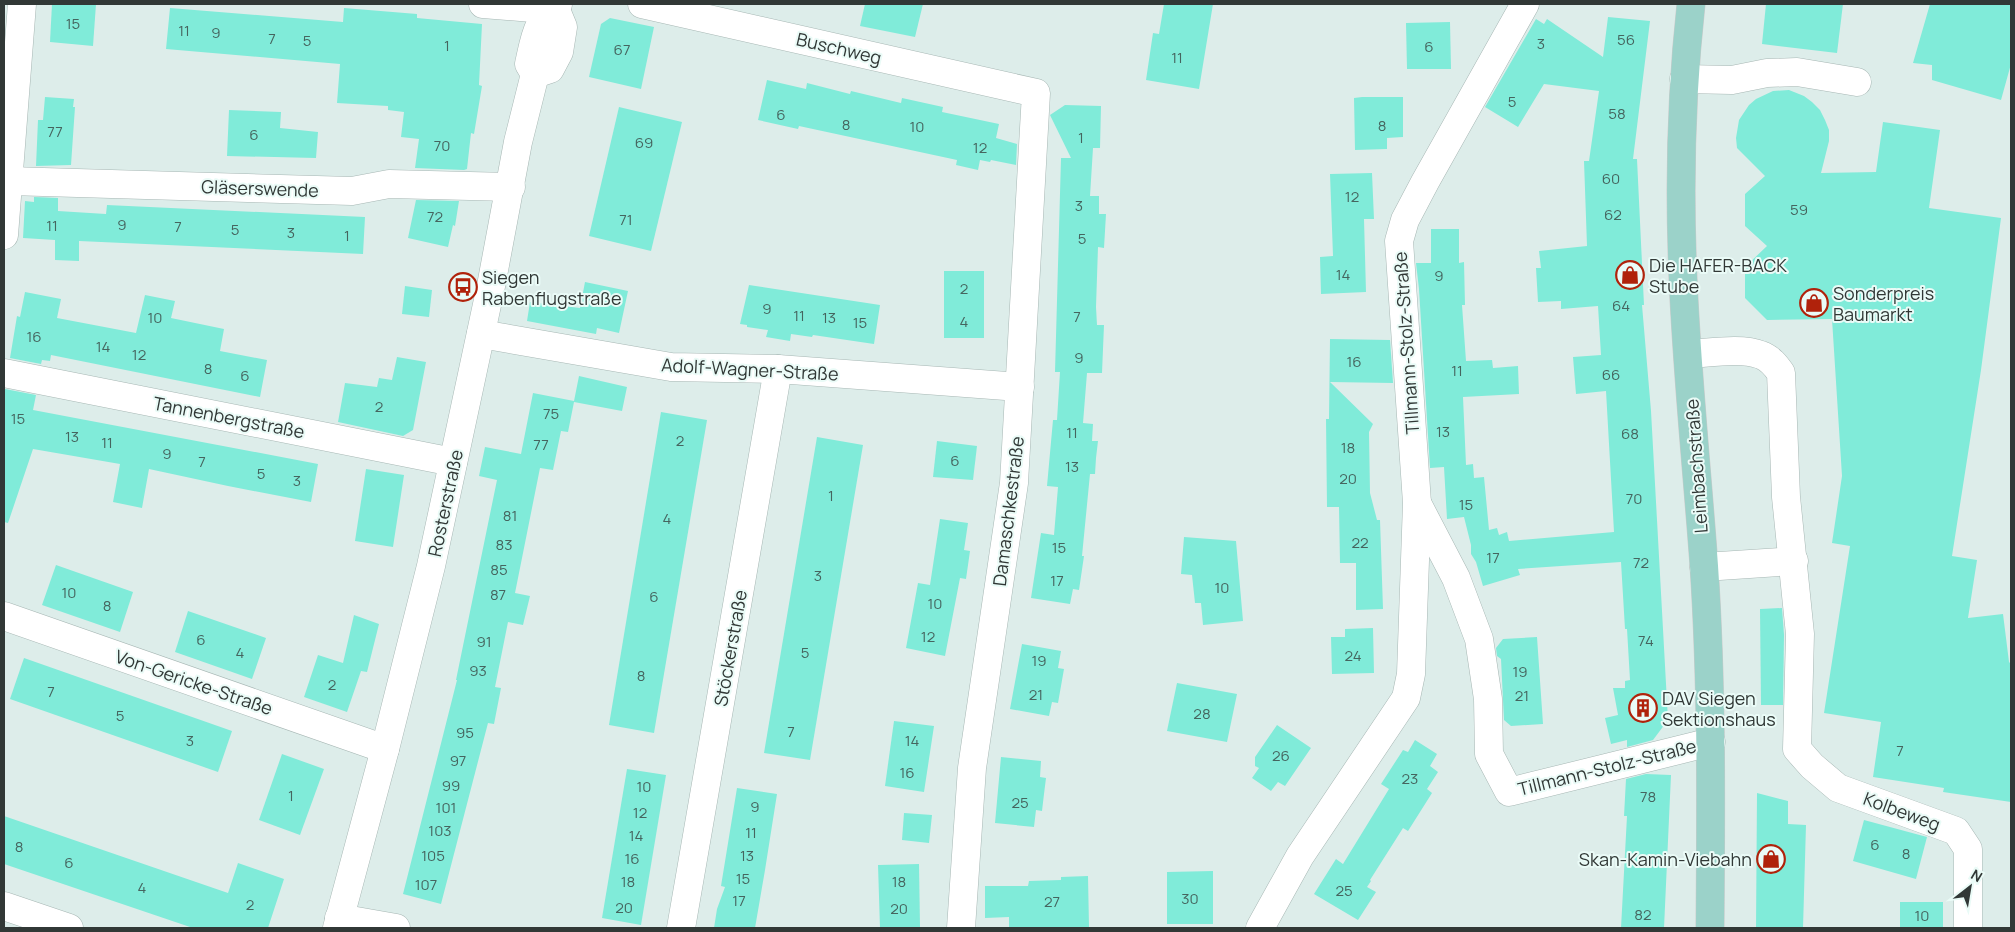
<svg xmlns="http://www.w3.org/2000/svg" width="2015" height="932" viewBox="0 0 2015 932" font-family="Manrope,sans-serif">
<style>
.building{fill:#80ebd9}
.lines{fill:none;stroke-linecap:round;stroke-linejoin:round}
.minor-casing{stroke:#a7b7b4;stroke-width:29}
.major-casing{stroke:#c9cbcb;stroke-width:29}
.minor{stroke:#fff;stroke-width:28}
.major{stroke:#9bd2c9;stroke-width:28}
.labels{text-anchor:middle;dominant-baseline:central;stroke-width:4;stroke-linejoin:round;paint-order:stroke}
.number-label{font-size:15px;fill:#45655f}
.street-label{font-size:18px;fill:#313836;stroke:#eafbf7}
.poi-label{font-size:18px;fill:#313836;stroke:#eafbf7;text-anchor:start}
</style>
<rect width="100%" height="100%" fill="#ddedea"/>
<!-- building -->
<g class="building">
<polygon points="52,4 96,4 93,46 50,42"/>
<polygon points="865,4 923,4 915,37 860,26"/>
<polygon points="1164,4 1213,4 1199,89 1146,80 1153,33 1159,34"/>
<polygon points="1766,4 1843,4 1837,53 1762,44"/>
<polygon points="1930,4 2011,4 2011,64 2001,100 1932,80 1932,65 1913,63"/>
<polygon points="170,8 343,22 344,8 417,14 417,18 482,24 479,85 482,86 474,134 471,133 467,169 464,170 415,168 419,139 401,137 404,112 388,110 388,106 337,103 340,64 166,49"/>
<polygon points="1608,17 1650,21 1633,159 1637,159 1644,305 1642,305 1651,411 1668,720 1653,740 1627,747 1627,740 1611,744 1605,718 1618,715 1613,688 1625,688 1625,681 1630,680 1627,629 1625,629 1621,562 1518,569 1520,575 1483,586 1476,562 1471,554 1471,545 1464,517 1447,519 1444,467 1430,468 1419,289 1416,263 1431,263 1431,229 1459,229 1459,263 1464,262 1465,305 1462,305 1466,361 1492,360 1493,368 1518,366 1519,394 1463,397 1466,465 1473,464 1474,478 1484,477 1489,530 1497,528 1499,535 1507,532 1509,541 1614,532 1606,391 1576,394 1573,357 1601,355 1598,306 1561,309 1561,301 1538,302 1536,268 1541,268 1539,251 1587,246 1584,161 1589,161 1599,91 1544,84 1518,127 1485,107 1536,19 1544,24 1547,19 1603,57"/>
<polygon points="610,18 654,27 641,89 589,77 601,24"/>
<polygon points="1450,22 1451,69 1407,69 1406,23"/>
<polygon points="767,80 806,89 807,83 850,94 851,91 901,103 902,98 943,107 942,112 999,124 996,138 1017,144 1016,165 991,160 990,162 980,160 978,170 956,165 957,160 799,126 798,129 758,120"/>
<polygon points="1789,90 1804,96 1812,102 1820,110 1825,120 1829,130 1829,141 1821,173 1876,172 1883,122 1940,130 1929,208 2001,218 1981,370 1952,556 1977,560 1968,618 2003,614 2009,662 2011,664 2011,802 1943,792 1944,788 1873,777 1881,722 1824,713 1850,546 1832,543 1842,476 1832,319 1767,320 1745,298 1745,267 1767,246 1745,226 1745,194 1765,176 1737,148 1736,138 1739,120 1749,105 1756,99 1773,91"/>
<polygon points="45,97 74,99 73,107 75,107 71,165 36,166 38,120 43,120"/>
<polygon points="1362,97 1403,97 1403,137 1387,138 1387,149 1355,150 1354,98"/>
<polygon points="1065,105 1101,106 1100,148 1093,148 1090,196 1099,196 1099,214 1106,214 1104,248 1098,247 1096,307 1097,325 1104,325 1102,373 1087,373 1083,423 1093,424 1092,441 1098,441 1096,458 1095,474 1090,474 1082,556 1084,556 1079,590 1073,589 1070,604 1031,598 1041,533 1054,535 1058,487 1047,486 1053,420 1057,420 1060,372 1055,372 1061,158 1071,158 1050,115"/>
<polygon points="619,107 682,122 651,251 589,236"/>
<polygon points="229,110 281,112 280,128 318,132 316,158 227,156"/>
<polygon points="1372,173 1374,219 1364,219 1366,292 1321,294 1320,257 1333,256 1330,174"/>
<polygon points="34,197 58,198 58,211 106,214 107,205 365,217 363,254 79,241 79,261 55,260 55,240 23,238 25,201 34,202"/>
<polygon points="416,200 459,201 455,226 453,225 448,247 408,238"/>
<rect x="944" y="271" width="40" height="67"/>
<polygon points="585,282 628,291 619,333 597,328 596,334 527,321 530,302 580,308"/>
<polygon points="749,285 880,305 874,344 813,335 812,337 791,334 790,341 766,337 768,330 747,327 747,325 740,324"/>
<polygon points="405,286 432,290 429,317 402,314"/>
<polygon points="25,292 61,299 57,318 136,333 145,295 175,301 171,318 224,329 220,351 267,360 260,397 51,355 50,361 42,360 41,364 10,358 17,316 20,317"/>
<polygon points="1330,339 1390,340 1393,383 1330,382 1373,424 1369,432 1370,493 1377,520 1380,520 1383,609 1356,610 1356,563 1340,563 1339,507 1327,507 1326,419 1329,419"/>
<polygon points="397,357 426,362 413,430 403,436 338,422 345,383 377,387 379,378 392,380"/>
<polygon points="579,376 627,387 622,411 574,402 568,432 561,431 553,470 540,468 515,593 530,596 523,625 508,622 495,687 501,688 494,724 488,723 441,904 403,894 457,680 456,680 497,480 479,476 485,447 521,454 533,393 574,401"/>
<polygon points="5,389 36,395 33,410 318,464 311,502 228,486 149,469 142,508 113,502 120,464 33,449 8,523 4,522"/>
<polygon points="661,412 707,420 654,733 609,725"/>
<polygon points="817,437 863,445 810,760 764,753"/>
<polygon points="937,441 977,446 973,480 933,477"/>
<polygon points="366,469 404,475 393,547 355,541"/>
<polygon points="940,519 968,523 964,550 970,551 966,579 960,578 945,656 906,648 918,583 930,585"/>
<polygon points="1184,537 1236,541 1243,621 1203,625 1201,603 1195,603 1192,575 1181,574"/>
<polygon points="56,565 133,592 120,632 42,605"/>
<polygon points="1782,608 1784,635 1783,705 1761,705 1760,609"/>
<polygon points="188,611 266,638 252,679 175,652"/>
<polygon points="354,615 379,624 367,672 361,671 347,712 304,697 318,655 343,663"/>
<polygon points="1373,628 1374,673 1332,674 1331,637 1345,637 1345,629"/>
<polygon points="1537,637 1543,724 1511,726 1504,720 1501,659 1497,656 1496,648 1503,639"/>
<polygon points="1022,644 1061,651 1058,668 1064,669 1058,703 1052,702 1049,716 1010,709"/>
<polygon points="24,658 232,731 218,772 10,699"/>
<polygon points="1177,683 1237,694 1227,742 1167,731"/>
<polygon points="894,721 934,726 924,792 885,786"/>
<polygon points="1277,725 1311,748 1285,786 1278,782 1271,791 1252,778 1259,768 1255,766 1255,757"/>
<polygon points="1415,740 1437,754 1430,766 1438,772 1427,789 1432,793 1408,831 1403,828 1370,880 1371,881 1367,887 1376,892 1358,920 1314,894 1336,859 1343,864 1389,789 1381,784 1403,750 1408,752"/>
<polygon points="282,754 324,769 300,835 259,820"/>
<polygon points="1001,757 1041,761 1040,777 1046,778 1044,794 1042,811 1036,810 1034,827 995,823"/>
<polygon points="627,769 666,775 641,925 602,918"/>
<polygon points="1646,774 1671,775 1664,928 1621,928 1627,816 1624,816 1626,779"/>
<polygon points="737,788 777,794 765,870 755,928 714,928 717,909 725,887 721,886"/>
<polygon points="1757,793 1788,801 1788,824 1806,825 1803,928 1756,928"/>
<polygon points="904,813 932,815 929,843 902,840"/>
<polygon points="4,816 228,893 238,863 284,879 268,928 193,928 4,864"/>
<polygon points="1864,820 1927,837 1916,879 1853,861"/>
<polygon points="919,864 920,928 880,928 878,865"/>
<polygon points="1213,871 1213,924 1167,924 1167,872"/>
<polygon points="1088,876 1089,927 1009,928 1009,917 985,918 985,886 1028,886 1029,881 1061,880 1061,877"/>
<rect x="1900" y="902" width="43" height="26"/>
</g>
<g class="lines">
<defs>
<g id="minor">
<polyline points="483,4 556,10"/>
<polyline points="642,4 1036,93 1014,483 972,768 961,928"/>
<polyline points="535,74 550,69 559,52 563,27 556,10"/>
<polyline points="1684,79 1732,80 1767,73 1797,72 1857,82"/>
<polyline points="9,181 352,191 389,184 511,187"/>
<polyline points="4,235 22,4"/>
<polyline points="481,334 671,367 778,369 1020,387"/>
<path d="M1688,354c21,-1 54,-7 73,1 9,3 15,11 20,18l5,124 14,137 -3,115 15,17 26,22 118,43 12,18v79"/>
<polyline points="4,373 453,462"/>
<polyline points="1418,505 1456,578 1479,639 1488,699 1489,754 1509,792 1711,742"/>
<polyline points="1704,567 1794,561"/>
<polyline points="4,616 385,749"/>
<polyline points="4,906 69,928"/>
<polyline points="339,918 396,928"/>
<path d="M337,928l48,-179 46,-183 60,-280 27,-144 17,-68 -6,-10c3,-13 5,-27 11,-39 5,-8 14,-12 18,-21"/>
<polyline points="681,928 778,369"/>
<polyline points="1260,928 1300,856 1406,698 1411,674 1417,503 1399,241 1405,220 1425,182 1525,4"/>
</g>
<path id="major" d="M1691,4c-10,91 -12,183 -8,274 4,96 14,192 21,288 8,120 7,241 6,362"/>
</defs>
<!-- minor casing -->
<use href="#minor" class="minor-casing"/>
<!-- major casing -->
<use href="#major" class="major-casing"/>
<!-- minor -->
<use href="#minor" class="minor"/>
<!-- major -->
<use href="#major" class="major"/>
</g>
<!-- icons -->
<defs>
<symbol id="shop-ring" viewBox="-11 -11 22 22"><circle r="9.5" fill="#eafbf7" stroke="#b0220b" stroke-width="1.5"/><path d="M-5-2.5h2.3a2.7 3.5 0 0 1 5.4 0H5L5.5 6h-11ZM-1.5-2.5h3a1.5 2.3 0 0 0-3 0Z" fill="#b0220b"/></symbol>
<symbol id="bus-ring" viewBox="-11 -11 22 22"><circle r="9.5" fill="#eafbf7" stroke="#b0220b" stroke-width="1.5"/><path d="M-5-6H5V4H4V6H2V4H-2V6H-4V4H-5ZM-3.5-4V0h7V-4ZM-3.5 1.2v1.5H-2V1.2ZM2 1.2v1.5H3.5V1.2Z" fill="#b0220b"/></symbol>
<symbol id="building-ring" viewBox="-11 -11 22 22"><circle r="9.5" fill="#eafbf7" stroke="#b0220b" stroke-width="1.5"/><path d="M-4-6H4V6H1V3H-1V6H-4ZM-2.5-4.3h1.7v1.8h-1.7ZM.8-4.3h1.7v1.8H.8ZM-2.5-1h1.7V.8h-1.7ZM.8-1h1.7V.8H.8Z" fill="#b0220b"/></symbol>
</defs>
<g fill-rule="evenodd">
<use href="#shop-ring" x="1614" y="259" width="32" height="32"/>
<use href="#bus-ring" x="447" y="271" width="32" height="32"/>
<use href="#shop-ring" x="1798" y="287" width="32" height="32"/>
<use href="#building-ring" x="1627" y="692" width="32" height="32"/>
<use href="#shop-ring" x="1755" y="843" width="32" height="32"/>
</g>
<g class="labels">
<!-- number labels -->
<g class="number-label">
<text x="73" y="23">15</text>
<text x="184" y="30">11</text>
<text x="216" y="32">9</text>
<text x="272" y="38">7</text>
<text x="1626" y="39">56</text>
<text x="307" y="40">5</text>
<text x="1541" y="43">3</text>
<text x="447" y="45">1</text>
<text x="1429" y="46">6</text>
<text x="622" y="49">67</text>
<text x="1177" y="57">11</text>
<text x="1512" y="101">5</text>
<text x="1617" y="113">58</text>
<text x="781" y="114">6</text>
<text x="846" y="124">8</text>
<text x="1382" y="125">8</text>
<text x="917" y="126">10</text>
<text x="55" y="131">77</text>
<text x="254" y="134">6</text>
<text x="1081" y="137">1</text>
<text x="644" y="142">69</text>
<text x="442" y="145">70</text>
<text x="980" y="147">12</text>
<text x="1611" y="178">60</text>
<text x="1352" y="196">12</text>
<text x="1079" y="205">3</text>
<text x="1799" y="209">59</text>
<text x="1613" y="214">62</text>
<text x="435" y="216">72</text>
<text x="626" y="219">71</text>
<text x="122" y="224">9</text>
<text x="52" y="225">11</text>
<text x="178" y="226">7</text>
<text x="235" y="229">5</text>
<text x="291" y="232">3</text>
<text x="347" y="235">1</text>
<text x="1082" y="238">5</text>
<text x="1343" y="274">14</text>
<text x="1439" y="275">9</text>
<text x="964" y="288">2</text>
<text x="1621" y="305">64</text>
<text x="767" y="308">9</text>
<text x="799" y="315">11</text>
<text x="1077" y="316">7</text>
<text x="155" y="317">10</text>
<text x="829" y="317">13</text>
<text x="964" y="321">4</text>
<text x="860" y="322">15</text>
<text x="34" y="336">16</text>
<text x="103" y="346">14</text>
<text x="139" y="354">12</text>
<text x="1079" y="357">9</text>
<text x="1354" y="361">16</text>
<text x="208" y="368">8</text>
<text x="1457" y="370">11</text>
<text x="1611" y="374">66</text>
<text x="245" y="375">6</text>
<text x="379" y="406">2</text>
<text x="551" y="413">75</text>
<text x="18" y="418">15</text>
<text x="1443" y="431">13</text>
<text x="1072" y="432">11</text>
<text x="1630" y="433">68</text>
<text x="72" y="436">13</text>
<text x="680" y="440">2</text>
<text x="107" y="442">11</text>
<text x="541" y="444">77</text>
<text x="1348" y="447">18</text>
<text x="167" y="453">9</text>
<text x="955" y="460">6</text>
<text x="202" y="461">7</text>
<text x="1072" y="466">13</text>
<text x="261" y="473">5</text>
<text x="1348" y="478">20</text>
<text x="297" y="480">3</text>
<text x="831" y="495">1</text>
<text x="1634" y="498">70</text>
<text x="1466" y="504">15</text>
<text x="510" y="515">81</text>
<text x="667" y="518">4</text>
<text x="1360" y="542">22</text>
<text x="504" y="544">83</text>
<text x="1059" y="547">15</text>
<text x="1493" y="557">17</text>
<text x="1641" y="562">72</text>
<text x="499" y="569">85</text>
<text x="818" y="575">3</text>
<text x="1057" y="580">17</text>
<text x="1222" y="587">10</text>
<text x="69" y="592">10</text>
<text x="498" y="594">87</text>
<text x="654" y="596">6</text>
<text x="935" y="603">10</text>
<text x="107" y="605">8</text>
<text x="928" y="636">12</text>
<text x="201" y="639">6</text>
<text x="1646" y="640">74</text>
<text x="484" y="641">91</text>
<text x="240" y="652">4</text>
<text x="805" y="652">5</text>
<text x="1353" y="655">24</text>
<text x="1039" y="660">19</text>
<text x="478" y="670">93</text>
<text x="1520" y="671">19</text>
<text x="641" y="675">8</text>
<text x="332" y="684">2</text>
<text x="51" y="691">7</text>
<text x="1036" y="694">21</text>
<text x="1522" y="695">21</text>
<text x="1202" y="713">28</text>
<text x="120" y="715">5</text>
<text x="791" y="731">7</text>
<text x="465" y="732">95</text>
<text x="190" y="740">3</text>
<text x="912" y="740">14</text>
<text x="1900" y="750">7</text>
<text x="1281" y="755">26</text>
<text x="458" y="760">97</text>
<text x="907" y="772">16</text>
<text x="1410" y="778">23</text>
<text x="451" y="785">99</text>
<text x="644" y="786">10</text>
<text x="291" y="795">1</text>
<text x="1648" y="796">78</text>
<text x="1020" y="802">25</text>
<text x="755" y="806">9</text>
<text x="446" y="807">101</text>
<text x="640" y="812">12</text>
<text x="440" y="830">103</text>
<text x="751" y="832">11</text>
<text x="636" y="835">14</text>
<text x="1875" y="844">6</text>
<text x="19" y="846">8</text>
<text x="1906" y="853">8</text>
<text x="433" y="855">105</text>
<text x="747" y="855">13</text>
<text x="632" y="858">16</text>
<text x="69" y="862">6</text>
<text x="743" y="878">15</text>
<text x="628" y="881">18</text>
<text x="899" y="881">18</text>
<text x="426" y="884">107</text>
<text x="142" y="887">4</text>
<text x="1344" y="890">25</text>
<text x="1190" y="898">30</text>
<text x="739" y="900">17</text>
<text x="1052" y="901">27</text>
<text x="250" y="904">2</text>
<text x="624" y="907">20</text>
<text x="899" y="908">20</text>
<text x="1643" y="914">82</text>
<text x="1922" y="915">10</text>
</g>
<!-- street labels -->
<g class="street-label">
<text transform="translate(839 48) rotate(13)">Buschweg</text>
<text transform="translate(260 188) rotate(2)">Gläserswende</text>
<text transform="translate(1406 343) rotate(-94)">Tillmann-Stolz-Straße</text>
<text transform="translate(750 369) rotate(3)">Adolf-Wagner-Straße</text>
<text transform="translate(229 417) rotate(11)">Tannenbergstraße</text>
<text transform="translate(1696 466) rotate(-94)">Leimbachstraße</text>
<text transform="translate(445 503) rotate(-78)">Rosterstraße</text>
<text transform="translate(1008 511) rotate(-83)">Damaschkestraße</text>
<text transform="translate(730 648) rotate(-80)">Stöckerstraße</text>
<text transform="translate(194 682) rotate(19)">Von-Gericke-Straße</text>
<text transform="translate(1607 767) rotate(-14)">Tillmann-Stolz-Straße</text>
<text transform="translate(1902 811) rotate(20)">Kolbeweg</text>
</g>
<!-- poi labels -->
<g class="poi-label">
<text x="1649" y="265">Die HAFER-BACK<tspan x="1649" dy="21">Stube</tspan></text>
<text x="482" y="277">Siegen<tspan x="482" dy="21">Rabenflugstraße</tspan></text>
<text x="1833" y="293">Sonderpreis<tspan x="1833" dy="21">Baumarkt</tspan></text>
<text x="1662" y="698">DAV Siegen<tspan x="1662" dy="21">Sektionshaus</tspan></text>
<text x="1752" y="859" text-anchor="end">Skan-Kamin-Viebahn</text>
</g>
</g>
<!-- border -->
<rect width="2015" height="932" fill="none" stroke="#313836" stroke-width="10"/>
<!-- north arrow -->
<g transform="translate(1970 887) rotate(31)" stroke="#eafbf7" stroke-width="4" paint-order="stroke">
<path d="M0-4L9 19L0 12L-9 19Z" fill="#313836"/>
<text y="-8" font-size="14" font-weight="bold" text-anchor="middle" fill="#313836">N</text>
</g>
</svg>
